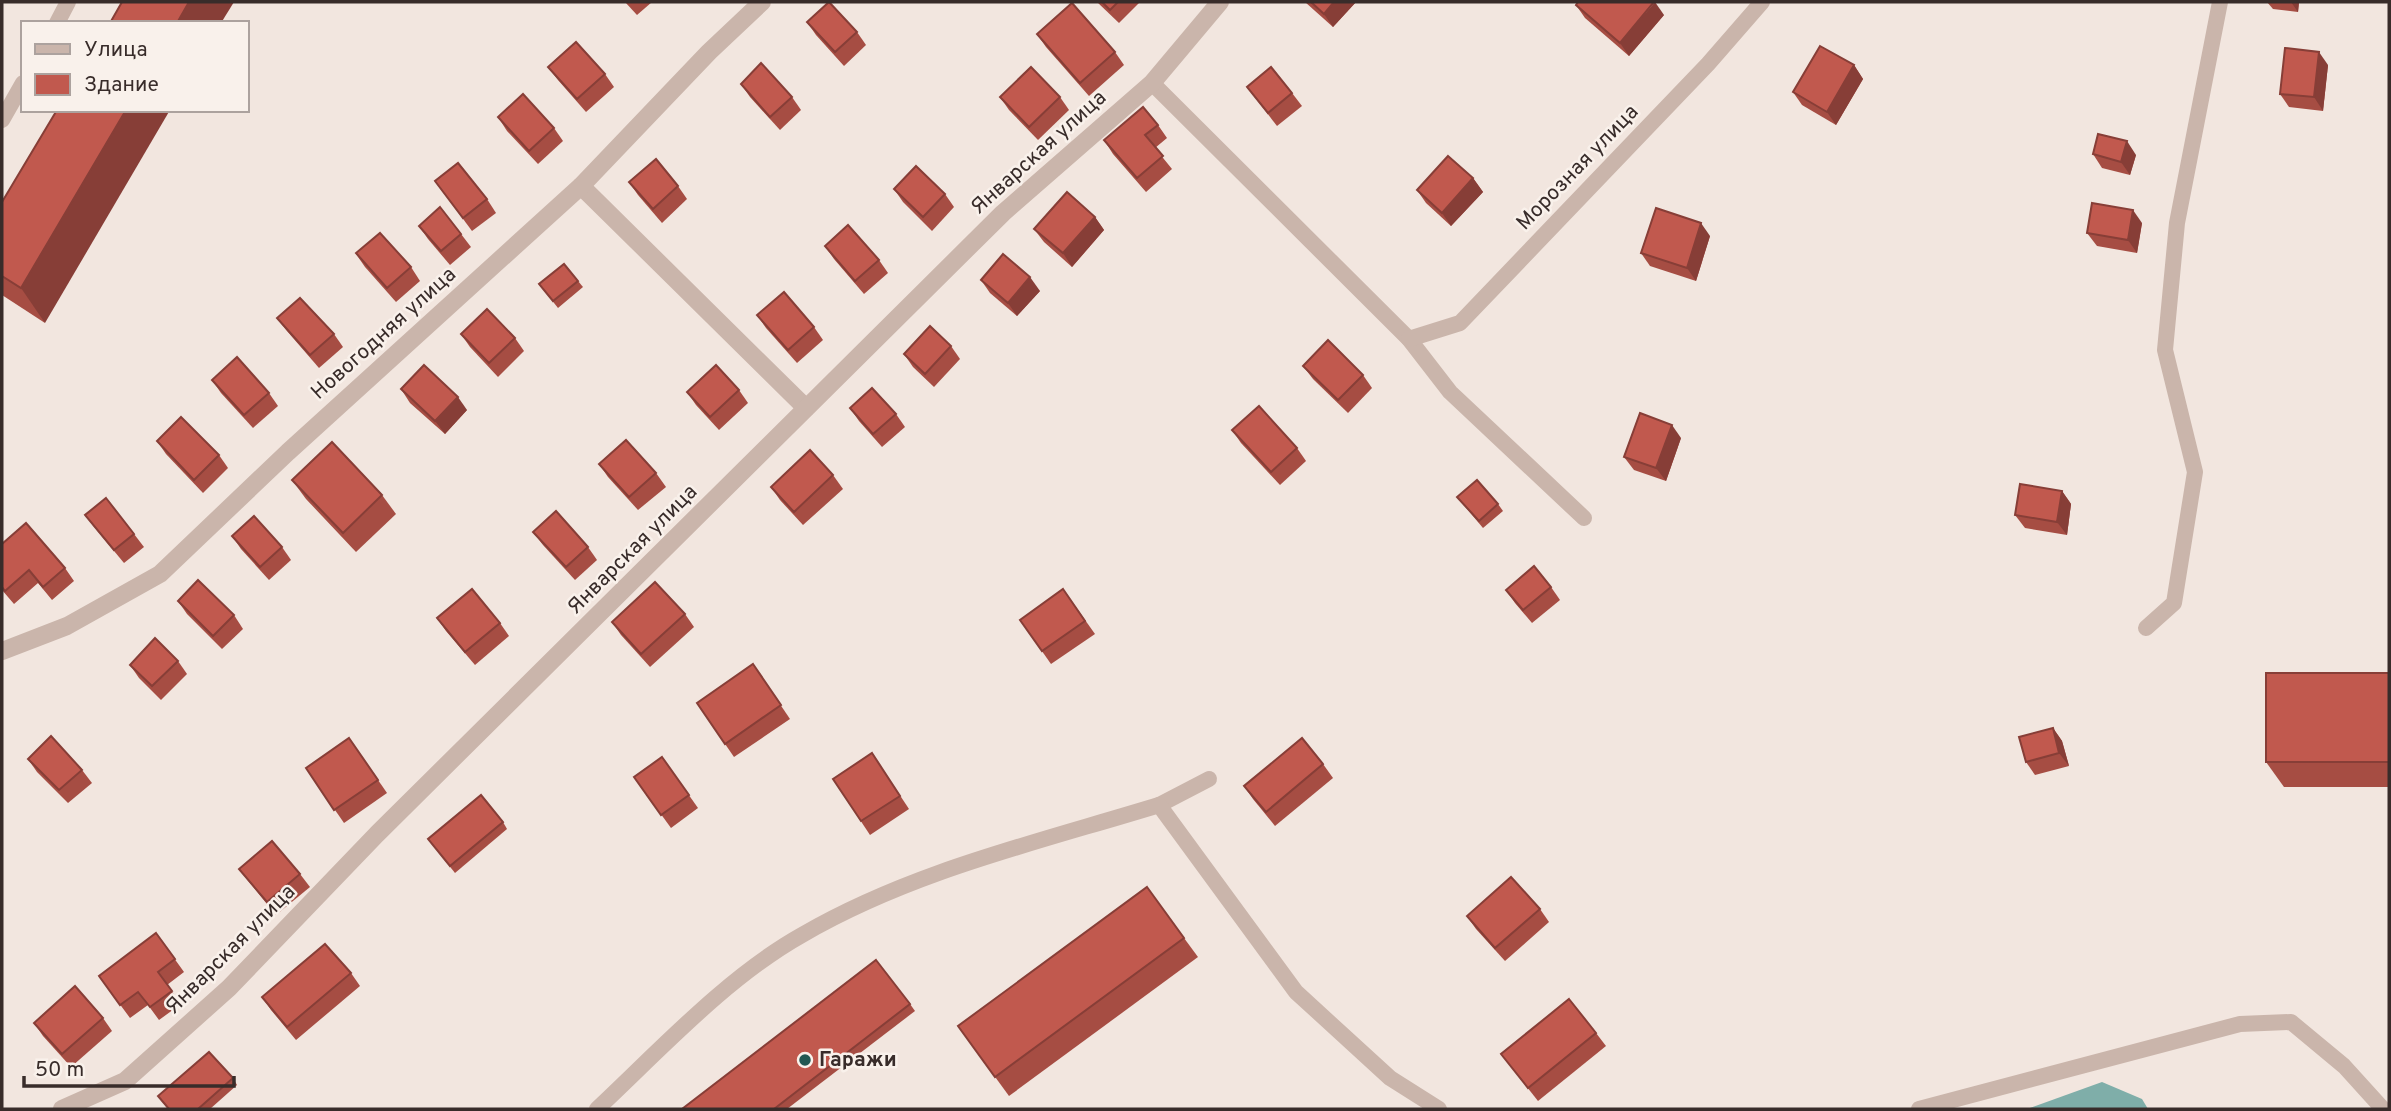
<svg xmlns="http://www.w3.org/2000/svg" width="2391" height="1111" viewBox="0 0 2391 1111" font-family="Overpass,sans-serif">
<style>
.water{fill:#7faea9}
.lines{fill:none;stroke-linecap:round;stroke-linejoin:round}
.service{stroke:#cab5ab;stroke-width:16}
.minor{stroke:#cab5ab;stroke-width:18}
.wall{fill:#a64d43}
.shaded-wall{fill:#873e37}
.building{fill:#c1594e;stroke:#873e37;stroke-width:2}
.poi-dot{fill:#215853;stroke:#f9f1eb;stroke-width:2.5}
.labels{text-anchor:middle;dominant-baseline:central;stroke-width:5;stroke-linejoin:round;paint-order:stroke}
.street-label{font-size:21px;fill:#382c2a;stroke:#f9f1eb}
.poi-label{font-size:21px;font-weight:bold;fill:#382c2a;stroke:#f9f1eb;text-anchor:start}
</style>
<rect width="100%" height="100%" fill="#f2e6df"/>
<!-- water -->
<polygon class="water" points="2102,1082 2142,1099 2148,1109 2027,1109"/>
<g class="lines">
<!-- service -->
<g class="service">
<polyline points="57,23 68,2"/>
<polyline points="1152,83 1409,339 1450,392 1584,518"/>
<polyline points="2,120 23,83"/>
<polyline points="1409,339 1460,323 1708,64 1762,2"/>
<polyline points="2146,628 2174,603 2195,472 2165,350 2177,223 2220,2"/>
<polyline points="1159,805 1209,779"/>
<path d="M597,1109c62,-58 130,-132 205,-174 110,-64 237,-93 357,-130l137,187 94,86 49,31"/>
<polyline points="1919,1109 2240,1024 2291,1022 2344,1066 2383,1109"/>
</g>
<!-- minor -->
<g class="minor">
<polyline points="581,186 806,408"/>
<polyline points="2,651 67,626 160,574 288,452 581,186 709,52 762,2"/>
<polyline points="62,1109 125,1081 229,988 377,834 1003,213 1152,83 1220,2"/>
</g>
</g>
<!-- wall -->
<g class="wall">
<polygon points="625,2 652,2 637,15"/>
<polygon points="1097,2 1140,2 1119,23"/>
<polygon points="1305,2 1356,2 1333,27"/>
<polygon points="2267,2 2299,2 2298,12 2273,9"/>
<polygon points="1576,5 1664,15 1629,56 1585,18"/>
<polygon points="807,22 857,32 866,45 844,66 816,35"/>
<polygon points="1037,34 1115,52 1124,65 1089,96 1046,47"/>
<polygon points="1854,65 1863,79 1836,125 1802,105 1793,92"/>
<polygon points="2328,65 2323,111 2289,107 2280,94"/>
<polygon points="548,67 605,74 614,87 586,112 558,80"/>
<polygon points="741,84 792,97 801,110 780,130 750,97"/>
<polygon points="1247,87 1292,93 1302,106 1277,126"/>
<polygon points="1000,97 1060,97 1069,110 1038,140 1009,110"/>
<polygon points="498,117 554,128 563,141 538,164 507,131"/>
<polygon points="1158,125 1167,138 1155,148 1172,169 1146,192 1113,154 1104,140"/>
<polygon points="2093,154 2136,155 2130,175 2102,168"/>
<polygon points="1473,178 1483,192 1451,226 1426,203 1417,190"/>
<polygon points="435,181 487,199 496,213 472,231"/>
<polygon points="629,182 678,186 687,199 662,223 638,195"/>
<polygon points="894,189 945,194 954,207 932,231 903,202"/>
<polygon points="2,202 45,323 2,295"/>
<polygon points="1095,217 1104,230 1072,267 1044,242 1034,229"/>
<polygon points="2142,223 2137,253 2097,246 2087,233"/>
<polygon points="419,226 461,234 471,247 450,265 428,239"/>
<polygon points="1710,236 1696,281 1650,266 1641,253"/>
<polygon points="825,246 879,260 888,273 864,294 834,259"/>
<polygon points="356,254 411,267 420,281 396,302 365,267"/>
<polygon points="981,280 1040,291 1017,316 990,293"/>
<polygon points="578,281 583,287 558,308 539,284"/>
<polygon points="757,315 814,327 823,340 797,363 766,328"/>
<polygon points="277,318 334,334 343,347 319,368 287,331"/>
<polygon points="461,334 515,338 524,351 498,377 470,347"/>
<polygon points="951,346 960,359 934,387 913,367 904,354"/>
<polygon points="1303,366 1363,375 1372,388 1348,413 1313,379"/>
<polygon points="212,380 269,393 278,406 253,428 221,393"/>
<polygon points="401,389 467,410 445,434 410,403"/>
<polygon points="739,390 748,403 719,430 696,405 687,392"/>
<polygon points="850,408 896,414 905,427 882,447 859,421"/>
<polygon points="1232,430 1297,448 1306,461 1280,485 1241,443"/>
<polygon points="1681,438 1666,481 1634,470 1624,457"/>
<polygon points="157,441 219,455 228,468 203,493 166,454"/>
<polygon points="599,464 656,473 666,487 638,510 608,477"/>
<polygon points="833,475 843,489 803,525 780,500 771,487"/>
<polygon points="292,480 382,495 396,514 356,552 306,499"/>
<polygon points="2062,491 2071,504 2067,535 2025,528 2015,515"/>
<polygon points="1457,497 1498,504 1503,511 1483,528"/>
<polygon points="85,515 134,534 144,547 124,563 95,528"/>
<polygon points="533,532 588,547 597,560 575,580 543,545"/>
<polygon points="232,536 282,547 291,560 269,580 241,549"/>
<polygon points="2,544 65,568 74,581 52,600 38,583 14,604 2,590"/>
<polygon points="1551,587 1560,600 1532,623 1515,603 1506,590"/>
<polygon points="1063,589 1095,634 1051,664 1020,620"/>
<polygon points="178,601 234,615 243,629 222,649 187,614"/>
<polygon points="685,614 694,627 650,667 621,635 612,622"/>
<polygon points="437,618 500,623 509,636 475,665 446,631"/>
<polygon points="178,661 187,674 161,700 139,678 130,665"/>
<polygon points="753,664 790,719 734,757 697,703"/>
<polygon points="2389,673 2389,787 2284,787 2266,762"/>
<polygon points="2053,728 2062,741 2069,766 2035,775 2026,762"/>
<polygon points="349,738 387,793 344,823 306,768"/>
<polygon points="872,753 909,809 870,835 833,779"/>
<polygon points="662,757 698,808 671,828 634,777"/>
<polygon points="28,759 82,770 92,783 68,803 37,772"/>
<polygon points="1323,764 1333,778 1275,826 1253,799 1244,786"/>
<polygon points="503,822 507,829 455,873 428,839"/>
<polygon points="239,869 300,874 310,887 276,915 249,882"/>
<polygon points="1540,909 1549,922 1505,961 1476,929 1467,916"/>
<polygon points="156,933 184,972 167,985 181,1004 159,1020 148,1005 130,1018 99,976"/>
<polygon points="1184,938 1198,957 1009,1096 958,1026"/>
<polygon points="351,973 360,986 296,1040 271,1010 262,997"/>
<polygon points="910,1004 915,1011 787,1109 682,1109"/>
<polygon points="103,1018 112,1031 71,1067 43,1036 34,1023"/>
<polygon points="1596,1033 1606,1046 1538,1101 1501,1054"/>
<polygon points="233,1078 237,1085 210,1109 168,1109 158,1096"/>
</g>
<!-- shaded-wall -->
<g class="shaded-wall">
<polygon points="189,2 234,2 221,23 177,23"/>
<polygon points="1334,2 1356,2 1333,27 1324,14"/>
<polygon points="1655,2 1664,15 1629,56 1620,43"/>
<polygon points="2291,2 2299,2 2298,12"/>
<polygon points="2319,52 2328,65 2323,111 2314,97"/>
<polygon points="1854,65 1863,79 1836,125 1827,112"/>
<polygon points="126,110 170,110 45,323 21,288"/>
<polygon points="2127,141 2136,155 2130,175 2121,162"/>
<polygon points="1473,178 1483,192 1451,226 1442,213"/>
<polygon points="2133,210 2142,223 2137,253 2128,240"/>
<polygon points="1095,217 1104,230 1072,267 1063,253"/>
<polygon points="1701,223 1710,236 1696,281 1687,268"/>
<polygon points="1030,277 1040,291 1017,316 1008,303"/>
<polygon points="458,397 467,410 445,434 435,421"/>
<polygon points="1672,425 1681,438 1666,481 1656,468"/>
<polygon points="2062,491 2071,504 2067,535 2057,522"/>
<polygon points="2053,728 2062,741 2069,766 2059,753"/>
</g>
<!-- building -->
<g class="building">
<polygon points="122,2 189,2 177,23 110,23"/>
<polygon points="829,2 857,32 835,52 807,22"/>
<polygon points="1102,2 1118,2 1110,10"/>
<polygon points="1311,2 1334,2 1324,14"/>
<polygon points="1578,2 1654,2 1620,43 1576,5"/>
<polygon points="1072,3 1115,52 1080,83 1037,34"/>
<polygon points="576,42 605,74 577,99 548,67"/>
<polygon points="1820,46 1854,65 1827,112 1793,92"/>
<polygon points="2285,48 2319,52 2314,97 2280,94"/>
<polygon points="761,63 792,97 770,117 741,84"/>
<polygon points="1031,67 1060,97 1029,127 1000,97"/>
<polygon points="1271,67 1292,93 1268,113 1247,87"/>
<polygon points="523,94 554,128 529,151 498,117"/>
<polygon points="1143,107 1158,125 1145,135 1163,156 1137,178 1104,140"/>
<polygon points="57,110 126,110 21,288 2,276 2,202"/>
<polygon points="2098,134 2127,141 2121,162 2093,154"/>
<polygon points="1448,156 1473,178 1442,213 1417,190"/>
<polygon points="656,159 678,186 653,209 629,182"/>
<polygon points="458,163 487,199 463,218 435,181"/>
<polygon points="916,166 945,194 923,217 894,189"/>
<polygon points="1067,192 1095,217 1063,253 1034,229"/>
<polygon points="2092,203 2133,210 2128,240 2087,233"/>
<polygon points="440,207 461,234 441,251 419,226"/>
<polygon points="1656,208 1701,223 1687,268 1641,253"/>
<polygon points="848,225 879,260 855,281 825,246"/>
<polygon points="380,233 411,267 387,288 356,253"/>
<polygon points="1003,254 1030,277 1008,303 981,280"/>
<polygon points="564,264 578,281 553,301 539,284"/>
<polygon points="784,292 814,327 788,350 757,315"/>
<polygon points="300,298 334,334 310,355 277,318"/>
<polygon points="487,309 515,338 489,363 461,334"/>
<polygon points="930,326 951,346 925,374 904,354"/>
<polygon points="1328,340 1363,375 1338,400 1303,366"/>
<polygon points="237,357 269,393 244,415 212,380"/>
<polygon points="424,365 458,397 435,421 401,389"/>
<polygon points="716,365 739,390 710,417 687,392"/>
<polygon points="872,388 896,414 873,434 850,408"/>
<polygon points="1259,406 1297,448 1271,472 1232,430"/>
<polygon points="1640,413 1672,425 1656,468 1624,457"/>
<polygon points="181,417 219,455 194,480 157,441"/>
<polygon points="626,440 656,473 629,497 599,464"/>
<polygon points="332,442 382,495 343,533 292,480"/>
<polygon points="810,450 833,475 794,512 771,487"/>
<polygon points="1477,480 1498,504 1479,521 1457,497"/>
<polygon points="2020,484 2062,491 2057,522 2015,515"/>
<polygon points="106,498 134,534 114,550 85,515"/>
<polygon points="556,511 588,547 566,567 533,532"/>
<polygon points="254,516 282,547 260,567 232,536"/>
<polygon points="26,523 65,568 43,587 29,570 5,591 2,587 2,544"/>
<polygon points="1534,566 1551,587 1523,610 1506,590"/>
<polygon points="198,580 234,615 213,636 178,601"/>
<polygon points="655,582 685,614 641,654 612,622"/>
<polygon points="472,589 500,623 465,652 437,618"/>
<polygon points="1063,589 1085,621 1042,651 1020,620"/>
<polygon points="155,638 178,661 152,686 130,665"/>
<polygon points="753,664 781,705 725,744 697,703"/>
<rect x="2266" y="673" width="123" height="89"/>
<polygon points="2053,728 2059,753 2026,762 2019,737"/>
<polygon points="51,736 82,770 59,790 28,759"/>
<polygon points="349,738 378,780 334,810 306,768"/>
<polygon points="1302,738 1323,764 1266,812 1244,786"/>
<polygon points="872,753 900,796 861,821 833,779"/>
<polygon points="662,757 689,795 661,815 634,777"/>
<polygon points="481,795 503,822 450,866 428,839"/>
<polygon points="272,841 300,874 267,902 239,869"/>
<polygon points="1511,877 1540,909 1495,948 1467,916"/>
<polygon points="1147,887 1184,938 995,1077 958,1026"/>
<polygon points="156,933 175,959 158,972 172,991 150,1007 138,992 120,1005 99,976"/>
<polygon points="325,944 351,973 287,1027 262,997"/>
<polygon points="876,960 910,1004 774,1109 682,1109"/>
<polygon points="75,986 103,1018 62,1054 34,1023"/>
<polygon points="1569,999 1596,1033 1528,1088 1501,1054"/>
<polygon points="209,1052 233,1078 198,1109 169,1109 158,1096"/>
</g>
<!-- markers -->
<circle class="poi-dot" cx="805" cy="1060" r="7"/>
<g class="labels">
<!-- street labels -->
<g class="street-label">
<text transform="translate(1039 153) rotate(-42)">Январская улица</text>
<text transform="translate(1578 168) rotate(-46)">Морозная улица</text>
<text transform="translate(384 334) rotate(-42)">Новогодняя улица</text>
<text transform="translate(633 550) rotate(-45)">Январская улица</text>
<text transform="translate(231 950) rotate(-45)">Январская улица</text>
</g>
<!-- poi labels -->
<g class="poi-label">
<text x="819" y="1060">Гаражи</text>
</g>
</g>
<!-- border -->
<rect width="2391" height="1111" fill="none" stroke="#382c2a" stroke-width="7"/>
<!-- legend -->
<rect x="21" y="21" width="228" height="91" fill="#f9f1eb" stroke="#aca29e" stroke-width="2"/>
<rect x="35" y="44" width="35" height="10" fill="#cab5ab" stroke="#aca29e" stroke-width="2"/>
<text x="84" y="56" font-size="21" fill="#382c2a">Улица</text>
<rect x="35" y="74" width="35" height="21" fill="#c1594e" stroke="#aca29e" stroke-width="2"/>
<text x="84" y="91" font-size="21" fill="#382c2a">Здание</text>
<!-- scale -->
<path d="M24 1076v10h210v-10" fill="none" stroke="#382c2a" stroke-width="3.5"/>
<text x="35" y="1076" font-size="21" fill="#382c2a" stroke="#f9f1eb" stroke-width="5" paint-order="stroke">50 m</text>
</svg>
